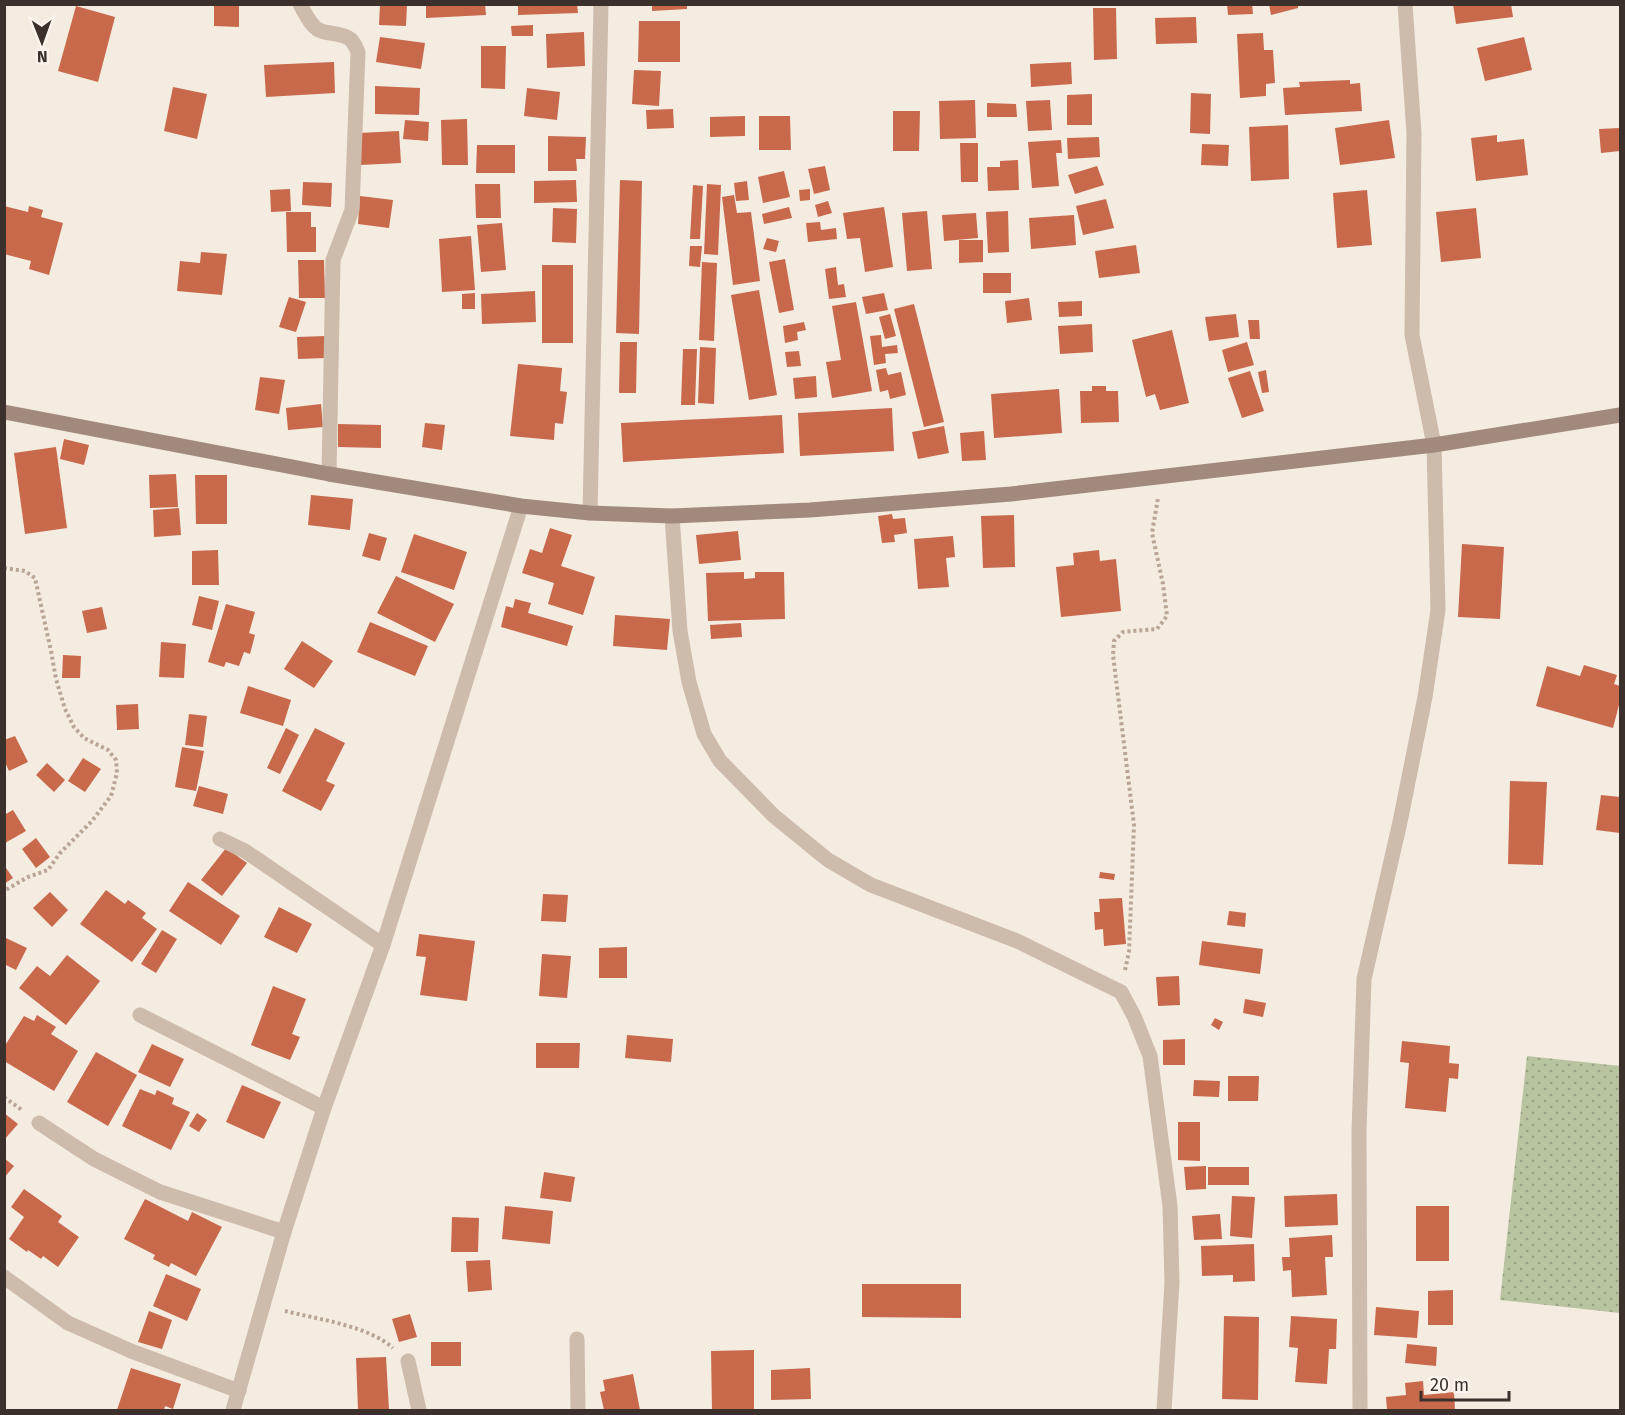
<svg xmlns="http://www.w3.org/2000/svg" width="1625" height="1415" viewBox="0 0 1625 1415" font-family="'Fira Sans',sans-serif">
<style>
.grass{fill:url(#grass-dots)}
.building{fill:#c8694b}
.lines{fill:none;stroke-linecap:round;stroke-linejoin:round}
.path{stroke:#b9a596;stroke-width:4;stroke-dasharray:3 3;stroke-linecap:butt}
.lane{stroke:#cdbbac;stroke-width:15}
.street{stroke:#cdbbac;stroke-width:15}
.secondary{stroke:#a18a7d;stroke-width:15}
</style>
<defs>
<pattern id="grass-dots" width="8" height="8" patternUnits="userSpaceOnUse" patternTransform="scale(1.5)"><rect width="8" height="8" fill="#b8c4a0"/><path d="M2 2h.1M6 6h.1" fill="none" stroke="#97a083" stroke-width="1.8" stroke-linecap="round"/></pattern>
</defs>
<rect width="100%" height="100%" fill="#f4ebe1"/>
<!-- grass -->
<polygon class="grass" points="1527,1056 1620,1066 1620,1313 1500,1300"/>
<!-- building -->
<g class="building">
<polygon points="214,4 239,4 239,27 214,26"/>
<polygon points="380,4 407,4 406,26 379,25"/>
<polygon points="426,4 485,4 486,15 426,18"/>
<polygon points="518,4 577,4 578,13 518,15"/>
<polygon points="652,4 687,4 687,9 652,11"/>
<polygon points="1227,4 1252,4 1253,14 1228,15"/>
<polygon points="1269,4 1298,4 1298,8 1271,15"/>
<polygon points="1453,4 1511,4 1513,17 1456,24"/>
<polygon points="76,6 115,17 98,82 58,71"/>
<polygon points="1093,8 1116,8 1117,59 1094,60"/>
<polygon points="1196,17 1197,43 1156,44 1155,18"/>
<polygon points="639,21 680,21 680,62 638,62"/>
<polygon points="533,25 533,36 512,36 511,26"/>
<polygon points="584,32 585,66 547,68 546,34"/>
<polygon points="1263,33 1264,50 1273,50 1275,83 1266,84 1266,96 1240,98 1237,34"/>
<polygon points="380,37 425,43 421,69 376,62"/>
<polygon points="1524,37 1532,70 1485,81 1477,48"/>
<polygon points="481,46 506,46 505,89 481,88"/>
<polygon points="334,62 335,93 266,97 264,65"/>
<polygon points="1071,62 1072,84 1031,87 1030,64"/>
<polygon points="634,70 661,71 659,106 632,104"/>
<polygon points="1350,80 1350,84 1360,83 1362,111 1285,115 1283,88 1300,87 1299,82"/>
<polygon points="375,86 420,88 419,115 375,114"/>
<polygon points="173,87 207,94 197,139 164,131"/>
<polygon points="527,88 560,92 557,120 524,116"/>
<polygon points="1191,93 1211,94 1210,134 1190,133"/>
<polygon points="1092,94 1092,125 1067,125 1067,95"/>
<polygon points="975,100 976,138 940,139 939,101"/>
<polygon points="1050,100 1052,130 1028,131 1026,101"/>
<polygon points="987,103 1016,104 1017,117 987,117"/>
<polygon points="673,109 674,128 647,129 646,110"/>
<polygon points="893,111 920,111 919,151 893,151"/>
<polygon points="745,116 745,136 710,137 710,117"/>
<polygon points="759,116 790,116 791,150 759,150"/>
<polygon points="467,119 468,165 442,165 441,120"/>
<polygon points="405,120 429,122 428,141 403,139"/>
<polygon points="1389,120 1395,158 1340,165 1335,128"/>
<polygon points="1288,125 1289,179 1251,181 1249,127"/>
<polygon points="1620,128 1620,151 1601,153 1599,129"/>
<polygon points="399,131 401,163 360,165 359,133"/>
<polygon points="1497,135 1497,142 1524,139 1528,175 1476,181 1471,138"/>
<polygon points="548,136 586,137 585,159 576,159 577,171 548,171"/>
<polygon points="1099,137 1100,157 1068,159 1067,138"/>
<polygon points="1061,140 1062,153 1056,153 1059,186 1032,188 1028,142"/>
<polygon points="960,143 978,143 978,182 961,182"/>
<polygon points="1202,144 1229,145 1228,166 1201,165"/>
<polygon points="477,145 515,145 515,173 476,173"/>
<polygon points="1018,160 1019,190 988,191 987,167 1000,167 1000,161"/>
<polygon points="825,166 830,190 814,194 808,169"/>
<polygon points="1097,166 1104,185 1075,194 1068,175"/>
<polygon points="784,171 790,197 763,203 758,177"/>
<polygon points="576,180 577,202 534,203 534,181"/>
<polygon points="620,180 642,181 639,334 616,333"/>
<polygon points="747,181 749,200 736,201 734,183"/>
<polygon points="303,182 332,183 331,207 302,205"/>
<polygon points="475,184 500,184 501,218 476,218"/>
<polygon points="707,184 721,185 718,255 704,254"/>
<polygon points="693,185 703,186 700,239 690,239"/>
<polygon points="290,189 291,211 271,212 270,190"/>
<polygon points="810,189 810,200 800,201 799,190"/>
<polygon points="1367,190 1372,245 1337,248 1333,193"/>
<polygon points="734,195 737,213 751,212 760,281 733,285 722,197"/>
<polygon points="360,196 393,200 389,228 358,224"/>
<polygon points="1106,199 1114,228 1083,235 1076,206"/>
<polygon points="828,201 832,213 818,217 815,205"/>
<polygon points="4,206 28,212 29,206 43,210 41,217 63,223 49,275 29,269 31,261 4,254"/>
<polygon points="789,207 792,218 764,224 762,214"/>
<polygon points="884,207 893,267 865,272 860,238 847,239 843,213"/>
<polygon points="553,208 577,209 576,243 552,242"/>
<polygon points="1476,208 1481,258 1441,262 1436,212"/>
<polygon points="927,211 932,269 907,271 902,213"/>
<polygon points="1008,211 1009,252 988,253 986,212"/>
<polygon points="286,212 311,212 311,227 316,227 316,252 287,252"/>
<polygon points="976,213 978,238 944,241 942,215"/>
<polygon points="1074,215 1076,245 1031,249 1029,218"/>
<polygon points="820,222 821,230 836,228 837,239 808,242 806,223"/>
<polygon points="502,223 506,270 481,272 477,225"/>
<polygon points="471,236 475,290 442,292 439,239"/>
<polygon points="767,238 779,241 776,252 763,249"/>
<polygon points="959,240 983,240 983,262 959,263"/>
<polygon points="1136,245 1140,273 1099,278 1095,251"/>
<polygon points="690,246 702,246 700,267 689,266"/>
<polygon points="201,252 227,254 222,295 177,291 180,261 200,263"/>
<polygon points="785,259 794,310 779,313 769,262"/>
<polygon points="298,260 324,260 325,298 299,298"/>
<polygon points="702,262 717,263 714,341 699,340"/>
<rect x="542" y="265" width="31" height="78"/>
<polygon points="836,267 838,285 844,284 846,297 829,299 825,269"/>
<rect x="983" y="273" width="28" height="20"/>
<polygon points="759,290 777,395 749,400 731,295"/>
<polygon points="535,291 536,322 482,324 481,294"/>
<polygon points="475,293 475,309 462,309 462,294"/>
<polygon points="884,293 888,310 866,314 862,297"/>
<polygon points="289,297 306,302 296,332 279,327"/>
<polygon points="1029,298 1032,320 1007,323 1005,301"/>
<polygon points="1082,301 1082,316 1059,317 1058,302"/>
<polygon points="856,302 872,391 832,398 826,362 841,360 832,306"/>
<polygon points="914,304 944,422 924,427 894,309"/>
<polygon points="890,314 896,336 885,339 879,317"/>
<polygon points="1236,314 1239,337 1209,341 1205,317"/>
<polygon points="1248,320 1259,320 1260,339 1250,339"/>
<polygon points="804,322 806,330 797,332 798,340 785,343 783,326"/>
<polygon points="1092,324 1093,352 1060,354 1058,326"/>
<polygon points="1172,330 1189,403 1160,410 1155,394 1146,397 1132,340"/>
<polygon points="881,335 882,347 897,345 898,353 885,354 886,363 874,365 870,336"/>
<polygon points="326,336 326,358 298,359 297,337"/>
<polygon points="620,342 637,342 636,393 619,393"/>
<polygon points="1247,342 1254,365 1228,372 1222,350"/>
<polygon points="700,347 716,348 714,404 698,403"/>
<polygon points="683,349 697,349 695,405 681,405"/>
<polygon points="799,351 801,366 787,367 785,352"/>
<polygon points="518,364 562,368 560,391 567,392 563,424 555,423 554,440 510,436"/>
<polygon points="886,368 888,375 901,372 906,395 890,399 888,390 880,392 876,370"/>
<polygon points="1266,370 1269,392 1262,393 1258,372"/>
<polygon points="1250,371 1264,411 1242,418 1228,378"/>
<polygon points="816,376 817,397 795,399 793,378"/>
<polygon points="260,377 285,380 279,414 255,410"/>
<polygon points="1092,386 1106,386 1106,391 1118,391 1119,422 1081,423 1080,391 1092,391"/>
<polygon points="1059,389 1062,433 994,438 991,394"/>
<polygon points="321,404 323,427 288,430 286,408"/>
<polygon points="892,408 894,451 800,456 798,413"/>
<polygon points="782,415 784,453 623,462 621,423"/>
<polygon points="425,423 445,425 442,450 422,447"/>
<polygon points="338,424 381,425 381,448 338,447"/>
<polygon points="944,426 949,453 918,459 912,432"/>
<polygon points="984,431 986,460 962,461 960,433"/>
<polygon points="64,439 89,445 84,465 60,459"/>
<polygon points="56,447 67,528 25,534 14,453"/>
<polygon points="176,474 178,507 150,508 149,475"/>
<polygon points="195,475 227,475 227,524 196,524"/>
<polygon points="311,495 353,499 350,530 308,525"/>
<polygon points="179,508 181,535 154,537 153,510"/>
<polygon points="892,514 893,519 905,518 907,533 894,535 895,542 882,543 878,516"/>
<polygon points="1014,515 1015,567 983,568 981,516"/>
<polygon points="550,528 572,535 561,566 595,577 583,615 548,604 554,583 522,573 530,549 542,553"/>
<polygon points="738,531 741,560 699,564 696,535"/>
<polygon points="369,533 387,538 380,561 362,556"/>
<polygon points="414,534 467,552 454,590 401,572"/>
<polygon points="953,536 955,557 946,558 949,587 918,589 914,539"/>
<polygon points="1462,544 1504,547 1500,619 1458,617"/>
<polygon points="218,550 219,585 192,585 192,551"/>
<polygon points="1099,550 1100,561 1116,559 1121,611 1061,617 1056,567 1074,565 1073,553"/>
<polygon points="744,572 744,579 755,578 755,572 784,572 785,619 708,621 706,573"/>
<polygon points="396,576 454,604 435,642 377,613"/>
<polygon points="199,596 219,601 212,630 192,625"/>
<polygon points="515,599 531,603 528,613 573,626 567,646 501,627 506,606 513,608"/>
<polygon points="226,604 255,612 249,633 255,635 250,654 244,652 239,666 226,662 224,667 208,662"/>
<polygon points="102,607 107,629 87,633 82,611"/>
<polygon points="615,615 670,619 667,650 613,646"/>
<polygon points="370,622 428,646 415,676 357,652"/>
<polygon points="741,623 742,637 711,639 710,625"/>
<polygon points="302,641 333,661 314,688 284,669"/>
<polygon points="161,642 186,644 184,678 159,677"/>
<polygon points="63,655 81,656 80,678 62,678"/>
<polygon points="1584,665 1617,675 1614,684 1620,686 1620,701 1613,728 1536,706 1547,666 1580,676"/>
<polygon points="248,686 291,700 283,726 240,713"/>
<polygon points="138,704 139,729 117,730 116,705"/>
<polygon points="189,714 207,716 203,747 185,745"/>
<polygon points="286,728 299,735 280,774 267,768"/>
<polygon points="315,728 345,743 326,781 335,785 321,811 282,791"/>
<polygon points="15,736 28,762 9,771 4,760 4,740"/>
<polygon points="182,747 204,751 196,791 175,787"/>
<polygon points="83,758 101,769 85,792 68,781"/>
<polygon points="47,763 65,780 54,792 36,775"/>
<polygon points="1510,781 1547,782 1543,865 1508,864"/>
<polygon points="199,786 228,794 223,814 193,806"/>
<polygon points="1601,795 1620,797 1620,833 1596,830"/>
<polygon points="13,810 26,831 5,843 4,815"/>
<polygon points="36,838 50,857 36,868 22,849"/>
<polygon points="226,848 247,863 222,896 201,880"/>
<polygon points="4,865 13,878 4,884"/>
<polygon points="1100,872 1115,874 1114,880 1099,878"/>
<polygon points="188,882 240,916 221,945 169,911"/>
<polygon points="106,890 125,904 128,900 146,913 142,918 157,929 132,962 80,924"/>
<polygon points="50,892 68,910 52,927 33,908"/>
<polygon points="543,894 568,895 566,922 541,921"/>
<polygon points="1122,898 1126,944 1104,946 1103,929 1095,930 1094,912 1100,912 1099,899"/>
<polygon points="279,907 312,924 297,953 264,937"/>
<polygon points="1229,911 1246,913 1245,927 1227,925"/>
<polygon points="162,930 177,939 156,973 141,964"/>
<polygon points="419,934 475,941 467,1001 420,995 426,957 416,956"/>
<polygon points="6,938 27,948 16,970 4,964 4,941"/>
<polygon points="1202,941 1263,949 1260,974 1199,965"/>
<polygon points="627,947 627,978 599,978 599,948"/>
<polygon points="542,954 571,956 567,998 539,996"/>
<polygon points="67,955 100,981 66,1025 19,988 37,966 50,976"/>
<polygon points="1179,976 1180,1005 1158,1006 1156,977"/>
<polygon points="273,986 306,999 292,1034 300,1037 290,1060 251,1045"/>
<polygon points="1245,999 1266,1003 1263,1017 1243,1013"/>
<polygon points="37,1015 56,1027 51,1034 78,1051 54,1091 4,1061 4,1047 24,1016 34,1021"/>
<polygon points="1215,1018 1223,1022 1219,1030 1211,1025"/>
<polygon points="627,1035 673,1039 671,1062 625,1058"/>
<polygon points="1185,1039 1185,1065 1163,1065 1163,1040"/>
<polygon points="1402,1041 1450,1046 1449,1063 1459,1064 1458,1079 1449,1078 1446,1112 1405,1108 1409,1063 1400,1062"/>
<polygon points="536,1043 580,1043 579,1068 536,1068"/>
<polygon points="152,1044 184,1059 170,1087 138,1072"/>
<polygon points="96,1052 137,1075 108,1126 67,1102"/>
<polygon points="1228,1076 1259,1076 1258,1101 1228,1101"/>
<polygon points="1194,1080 1220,1081 1219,1097 1193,1096"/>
<polygon points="242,1085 281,1102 264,1139 226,1122"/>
<polygon points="140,1089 155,1095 157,1090 174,1098 172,1104 190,1112 171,1150 122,1126"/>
<polygon points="4,1113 18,1124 4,1140"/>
<polygon points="197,1113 207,1120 199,1132 189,1126"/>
<polygon points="1178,1122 1200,1122 1200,1161 1178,1160"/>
<polygon points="4,1158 14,1166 4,1178"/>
<polygon points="1206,1166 1206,1189 1186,1190 1184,1167"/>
<rect x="1208" y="1167" width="41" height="18"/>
<polygon points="544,1172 575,1177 571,1202 540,1198"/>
<polygon points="24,1189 62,1216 58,1222 79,1237 58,1267 43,1256 41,1259 28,1250 27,1252 9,1239 24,1217 11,1207"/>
<polygon points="1337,1194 1338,1225 1285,1227 1284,1196"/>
<polygon points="1232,1196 1255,1197 1252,1238 1230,1236"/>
<polygon points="145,1199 188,1221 192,1212 222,1227 196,1276 171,1263 169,1267 153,1259 155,1255 124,1239"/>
<polygon points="505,1206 553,1211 550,1244 502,1239"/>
<rect x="1416" y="1206" width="33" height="55"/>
<polygon points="1220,1214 1222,1239 1194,1240 1192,1216"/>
<polygon points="452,1217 479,1218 478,1252 451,1252"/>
<polygon points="1332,1235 1333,1257 1325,1257 1327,1295 1292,1297 1291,1270 1283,1271 1282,1257 1290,1257 1289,1238"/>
<polygon points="1254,1244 1255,1281 1233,1282 1233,1275 1202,1276 1201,1246"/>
<polygon points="490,1260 492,1290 468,1292 466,1261"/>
<polygon points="166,1274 201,1289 187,1321 153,1306"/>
<polygon points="862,1284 961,1284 961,1318 862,1317"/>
<polygon points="1453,1290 1453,1325 1428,1325 1428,1291"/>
<polygon points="1376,1307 1419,1311 1417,1338 1374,1335"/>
<polygon points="149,1311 172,1320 162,1349 138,1342"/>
<polygon points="410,1314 417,1337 399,1342 392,1319"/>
<polygon points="1224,1316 1259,1317 1258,1400 1222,1399"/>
<polygon points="1291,1316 1337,1319 1336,1349 1329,1349 1327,1384 1295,1382 1298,1348 1289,1347"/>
<rect x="431" y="1342" width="30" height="24"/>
<polygon points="1407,1344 1437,1347 1436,1366 1405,1363"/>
<polygon points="754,1350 754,1410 712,1410 711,1351"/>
<polygon points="386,1357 389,1410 358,1410 356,1358"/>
<polygon points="131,1368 181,1384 173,1409 165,1406 164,1410 117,1410"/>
<polygon points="810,1368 811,1399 771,1400 771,1370"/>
<polygon points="633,1374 640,1410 604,1410 600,1392 605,1391 603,1380"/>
<polygon points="1423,1381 1424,1395 1454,1392 1455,1410 1387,1410 1386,1397 1406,1395 1405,1383"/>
</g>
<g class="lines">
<!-- path -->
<g class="path">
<polyline points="4,568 25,571 35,578 51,651 56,679 65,709 74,727 84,738 108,750 116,760 117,773 111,796 92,821 60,853 48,870 28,877 4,891"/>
<polyline points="1125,970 1129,952 1134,825 1113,655 1114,641 1123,632 1157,629 1167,616 1163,584 1152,533 1158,498"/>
<polyline points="4,1097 22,1110"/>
<path d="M285,1311c32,8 84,15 108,37"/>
</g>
<!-- lane -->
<polyline class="lane" points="408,1361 419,1410"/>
<!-- street -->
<g class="street">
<path d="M300,4c5,9 9,19 17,25 10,6 24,3 33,10 4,3 6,9 8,13l-6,158 -19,50 -4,214"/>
<polyline points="590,513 601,4"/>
<polyline points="672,516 680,631 689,682 704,734 720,761 774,816 828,860 871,885 1017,941 1121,992 1134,1016 1150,1056 1170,1206 1172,1283 1164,1410"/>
<polyline points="220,839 245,851 383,945"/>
<polyline points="140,1015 324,1108"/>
<polyline points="39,1123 94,1159 160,1192 284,1232"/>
<polyline points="4,1277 68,1323 131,1351 239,1391"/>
<polyline points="577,1339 578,1410"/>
<polyline points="233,1410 284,1232 324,1108 383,945 521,506"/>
<polyline points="1360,1410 1359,1132 1364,979 1400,822 1425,697 1438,610 1434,445 1412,335 1414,133 1405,4"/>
</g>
<!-- secondary -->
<polyline class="secondary" points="4,412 329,474 521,506 590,513 672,516 810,510 1011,494 1434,445 1620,415"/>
</g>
<!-- border -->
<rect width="1625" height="1415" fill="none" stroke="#3b302b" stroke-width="12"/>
<!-- north arrow -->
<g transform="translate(42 42) rotate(179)" stroke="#fbf5ee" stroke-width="4.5" paint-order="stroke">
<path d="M0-4.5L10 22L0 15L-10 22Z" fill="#3b302b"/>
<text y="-9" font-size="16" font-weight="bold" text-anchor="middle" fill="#3b302b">N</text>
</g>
<!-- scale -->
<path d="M1421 1391v9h88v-9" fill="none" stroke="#3b302b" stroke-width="3"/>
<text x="1430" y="1391" font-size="18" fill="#3b302b" stroke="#fbf5ee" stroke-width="4.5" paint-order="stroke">20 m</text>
</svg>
